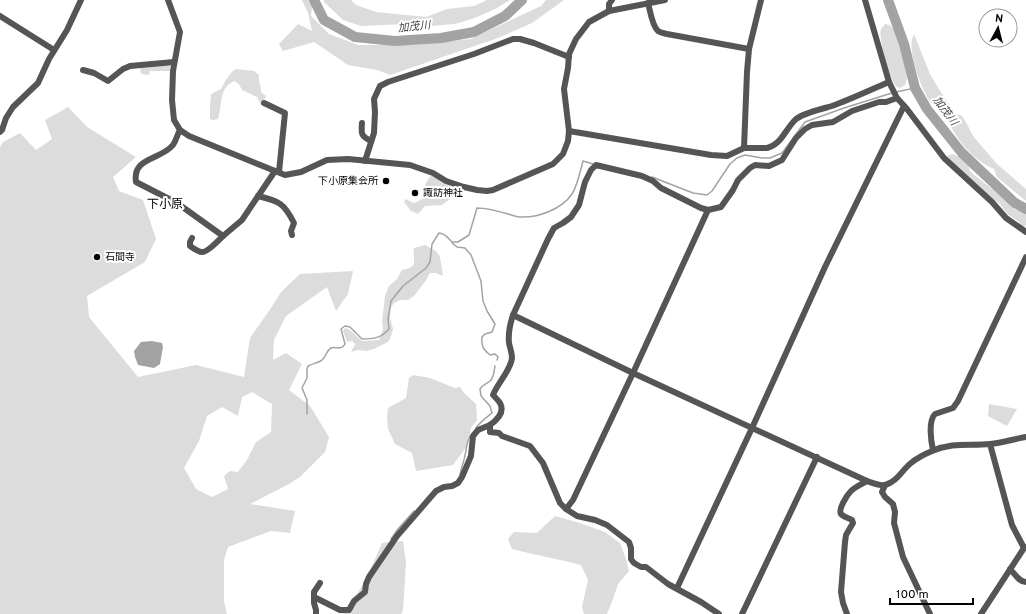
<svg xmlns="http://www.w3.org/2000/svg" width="1026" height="614" viewBox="0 0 1026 614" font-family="Overpass,'Noto Sans JP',sans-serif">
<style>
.green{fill:#dcdcdc;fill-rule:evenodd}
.water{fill:#a3a3a3}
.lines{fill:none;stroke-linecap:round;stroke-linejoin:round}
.stream{stroke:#a3a3a3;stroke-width:1.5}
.river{stroke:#a3a3a3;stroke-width:10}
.street{stroke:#555;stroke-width:6}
.poi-dot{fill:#000;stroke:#fff;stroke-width:1.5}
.labels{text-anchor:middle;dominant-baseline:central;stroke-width:4;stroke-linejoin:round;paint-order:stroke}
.poi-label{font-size:10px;fill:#000;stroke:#fff;text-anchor:start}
.water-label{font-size:11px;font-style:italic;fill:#444;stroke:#fff}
.quarter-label{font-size:12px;fill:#000;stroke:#fff}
</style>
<rect width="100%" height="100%" fill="#fff"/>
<!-- green -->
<g class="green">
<polygon points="302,0 309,0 312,6 311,16 329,34 358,45 410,45 471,39 541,6 546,0 564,0 532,23 498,38 390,75 377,70 348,65 314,42 283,51 279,44 298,24 312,31 308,13"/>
<polygon points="324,0 351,0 356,5 376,12 426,17 447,9 474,6 487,0 510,0 497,8 475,18 455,24 431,26 404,24 361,26 343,20 324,2"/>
<path d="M885,24l5,1 6,7 4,11 7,35 -2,7 -5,3c-2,-1 -3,-1 -5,-3 -6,-7 -17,-48 -14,-56 1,-2 3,-3 4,-5z"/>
<path d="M914,34l16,40 10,17 15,22 7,3 5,8 6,12 24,28 29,25v12l-29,-24 -3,-8c-17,-7 -30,-21 -40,-37 -4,-6 -6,-13 -11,-18 -4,-5 -10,-8 -13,-13 -9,-12 -21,-47 -18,-61 0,-1 2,-5 2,-6z"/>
<polygon points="170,64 170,71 150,71 149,75 141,74 140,67"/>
<path d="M236,69l18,2 5,4c-1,7 2,10 2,17l5,4c-1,3 -3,6 -6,7l-3,-6 -15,-7c-2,-4 -3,-7 -8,-9 -16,8 -11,23 -16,38l-5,1 -3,-1v-12l1,-13 10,-5c3,-6 9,-17 15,-20z"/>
<path d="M68,107l19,20 49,30 -23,20 6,14 24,9 13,39 -11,23 -58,34 2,21 49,60 58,-12 48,12 6,-39 21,-30 10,-16 19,-18 53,-3 -5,23 -12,17 -9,-24 -41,29 -12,24 -1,20 13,-7 16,11 -13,26 21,16 19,31 -4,15 -25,25 -11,7 -39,20 45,7 -5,22 -19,-2 -43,16 -4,13v41l3,13h-227v-467l3,-5 17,-9 16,17 16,-11 -7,-19zM252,392l20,12 -1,28 -15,10 -9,18 -9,12 -8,-1 -6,5 4,13 -16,8 -16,-8 -12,-21 15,-27 8,-25 15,-9 16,9 4,-19z"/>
<polygon points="953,154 966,160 968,164 970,171 973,174 992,189 995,188 1012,207 1016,210 1026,212 1026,225 1023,227 1018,221 1007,214 1000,204 994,200 948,158 948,155"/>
<path d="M432,175l25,14 2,3 -17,13 -17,1 -7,8 -7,-3 -7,-9 1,-3 9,4c7,-2 14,-7 10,-15 2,-5 4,-10 8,-13z"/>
<path d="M425,245l11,6 4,6 3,19 -7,-3h-6l-2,3 -1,3 -13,17 -6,4h-8l-6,3 -3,4 -1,11 3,11 -3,10 -2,3 -14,7 -8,2 -8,-1 -7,2 4,-8 -3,-3 -5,1 -4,-11 1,-2 2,-1 4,2 12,11 17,-1 4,-11 -1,-7 3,-26 4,-10 8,-7 5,-9c18,-3 10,-9 12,-22z"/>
<polygon points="413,375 430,378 455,388 460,387 464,393 476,404 477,420 471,428 467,446 453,465 416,471 412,453 395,444 388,429 387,418 388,408 406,398 409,378"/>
<polygon points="989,404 1017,409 1007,426 988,416"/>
<path d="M555,516l25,7 25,9 15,11 6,16 3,12 -11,13 -5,15 -6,15h-23l-2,-7 6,-27 -7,-15c-23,-6 -46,-10 -69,-16l-4,-10 6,-7 23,1z"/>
<polygon points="403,541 406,562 403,611 401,614 341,614 345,611 365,582 382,543"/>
</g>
<!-- water -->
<polygon class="water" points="152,341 162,343 163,347 160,364 154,368 138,365 135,357 134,351 141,342"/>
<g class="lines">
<!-- stream -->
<g class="stream">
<polyline points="896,92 915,88"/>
<polyline points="652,177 693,193 707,195 712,191 730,164 737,158 745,155 762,158 770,158 782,153 805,122 844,108 892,93"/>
<path d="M452,243l5,4 8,1 6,7 10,26 2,20 4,10 8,13 -3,8 -7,2 -3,3c-1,9 1,12 8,18l5,-1 3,3 -1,3"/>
<path d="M307,414v-14l-5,-12 5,-10v-9l1,-3c5,-3 12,-3 15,-7 3,-3 4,-9 8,-11 5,-2 10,3 14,-4l-4,-15 4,-3 5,1 12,12c12,0 19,-1 27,-10l-1,-10 3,-18 12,-15 23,-18 4,-6 2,-18 7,-11c6,0 9,5 13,9h6l11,-7 8,-27c11,0 21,3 31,6 4,1 8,3 12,3 18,1 42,-8 52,-23 6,-10 8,-22 11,-33l10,3"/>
<path d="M476,428c4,-6 10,-10 16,-15l-2,-7 -9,-10 -1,-7c3,-5 7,-5 11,-9 3,-4 3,-9 4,-14"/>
<path d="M460,475c1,-7 4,-13 5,-20 2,-7 1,-11 5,-19"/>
<polyline points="391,539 398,529 414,511"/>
</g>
<!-- river -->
<g class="river">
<polyline points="314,0 324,20 355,37 395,41 441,38 474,32 505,16 522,0"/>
<polyline points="888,0 904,44 915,88 927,109 962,153 1015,203 1026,209"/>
</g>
<!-- street -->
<g class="street">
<polyline points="168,0 180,32 173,71 172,100 174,120 180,130 189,136 285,175 301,172 327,160 348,159 410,165 433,173 446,181 464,187 477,190 487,191 493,190 553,164 563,154 568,141 569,131 564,89 568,68 569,54 576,39 589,22 609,11 665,0"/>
<polyline points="865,0 889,82 897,98 907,109 944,158 992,202 1006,218 1026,232"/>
<path d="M648,3c2,7 4,23 10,28 3,2 6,2 9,3l82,15"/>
<polyline points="609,11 609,4 612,0"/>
<polyline points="0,16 54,50"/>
<polyline points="83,70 94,73 108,81 123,69 130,66 174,62"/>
<polyline points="264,103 285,113 279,172"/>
<path d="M362,123c-1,11 -1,13 9,18"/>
<path d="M180,130c-3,5 -4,11 -7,15 -12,15 -41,12 -37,37l41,21 46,33 19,-16 33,-49"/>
<path d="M569,131l142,24 16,1 17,-8h23c14,-3 18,-18 28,-28 7,-7 27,-11 37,-14 19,-7 38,-16 57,-24"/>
<polyline points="0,132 2,130 6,118 13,107 38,83 49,59 67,30 81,0"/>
<polyline points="744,148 747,72 749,49 761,0"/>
<polyline points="365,161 374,133 375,112 374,99 380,86 388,82 474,54 513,39 520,39 534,43 569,57"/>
<path d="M258,196c21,5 26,7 36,27l-3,8 1,4"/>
<path d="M192,238l-2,4v4c3,2 8,6 12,6 5,1 18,-13 21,-16"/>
<path d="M513,315l120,58 234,108c6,2 13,5 18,4 12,-3 17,-15 26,-22 6,-5 14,-9 21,-12 21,-9 37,-5 58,-7 12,-1 24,-5 36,-7"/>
<polyline points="990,444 1012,525 1024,548"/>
<path d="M933,450c-2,-9 -5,-29 2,-36l18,-6 5,-7 68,-144"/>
<polyline points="885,485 882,492 885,497 893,504 895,512 894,523 903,557 930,614"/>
<polyline points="566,509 573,500 633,373 708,210"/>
<path d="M1010,569c5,5 9,13 16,13"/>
<polyline points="677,588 752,428 825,267 904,106"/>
<polyline points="314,597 340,610 349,610 354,601 365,592 366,584 369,577 397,536 436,491 444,487 452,486 458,483 462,477 471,456 473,436 478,430 490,425"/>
<polyline points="316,614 316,610 314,603 314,592 320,583"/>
<path d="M719,614l-18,-12 -33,-18 -22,-17h-5l-7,-4 -3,-4v-11l-2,-6 -22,-17 -12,-5 -18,-4 -11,-7 -6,-6 -17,-40 -13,-17 -28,-10 -3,-3 -9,-1v-7c7,-5 15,-13 10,-22 -2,-3 -5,-6 -7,-8 4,-11 18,-25 19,-37 0,-5 -2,-10 -3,-15 -1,-10 1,-19 4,-28l35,-76 6,-11 9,-5 8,-6 8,-12 6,-23 6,-12 5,-5 46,11 11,5 8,7 40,20 7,2 13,-3 12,-17 5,-10 12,-12 5,-3 14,1 13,-6 14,-22 9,-9 7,-4 21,-3 19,-11 27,-9h7l11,-4"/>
<polyline points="742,614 817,457"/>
<path d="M847,614l-4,-11 -2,-11 4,-50 1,-7 7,-12 -1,-3c-3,-2 -9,-3 -11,-6 -3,-5 6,-19 10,-23 4,-4 11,-7 16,-10"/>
<polyline points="981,614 1024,548 1026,547"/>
</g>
</g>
<!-- markers -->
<g class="poi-dot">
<circle cx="386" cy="181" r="4"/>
<circle cx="415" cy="193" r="4"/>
<circle cx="97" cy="257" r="4"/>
</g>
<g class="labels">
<!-- poi labels -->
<g class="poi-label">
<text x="378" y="181" text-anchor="end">下小原集会所</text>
<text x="423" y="193">諏訪神社</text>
<text x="105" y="257">石間寺</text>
</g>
<!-- water labels -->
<g class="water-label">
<text transform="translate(414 27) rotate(-6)">加茂川</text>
<text transform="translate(945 111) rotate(53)">加茂川</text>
</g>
<!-- quarter labels -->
<g class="quarter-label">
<text x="165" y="205">下小原</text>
</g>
</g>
<!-- north arrow -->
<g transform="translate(998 28) rotate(7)"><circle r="19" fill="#ffffff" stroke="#999999"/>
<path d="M0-3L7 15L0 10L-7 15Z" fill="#000000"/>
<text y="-6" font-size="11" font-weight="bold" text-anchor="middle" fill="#000000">N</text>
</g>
<!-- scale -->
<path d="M890 598v6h83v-6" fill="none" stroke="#000000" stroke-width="2"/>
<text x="896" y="598" font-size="12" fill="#000000" stroke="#ffffff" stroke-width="3" paint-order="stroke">100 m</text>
</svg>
